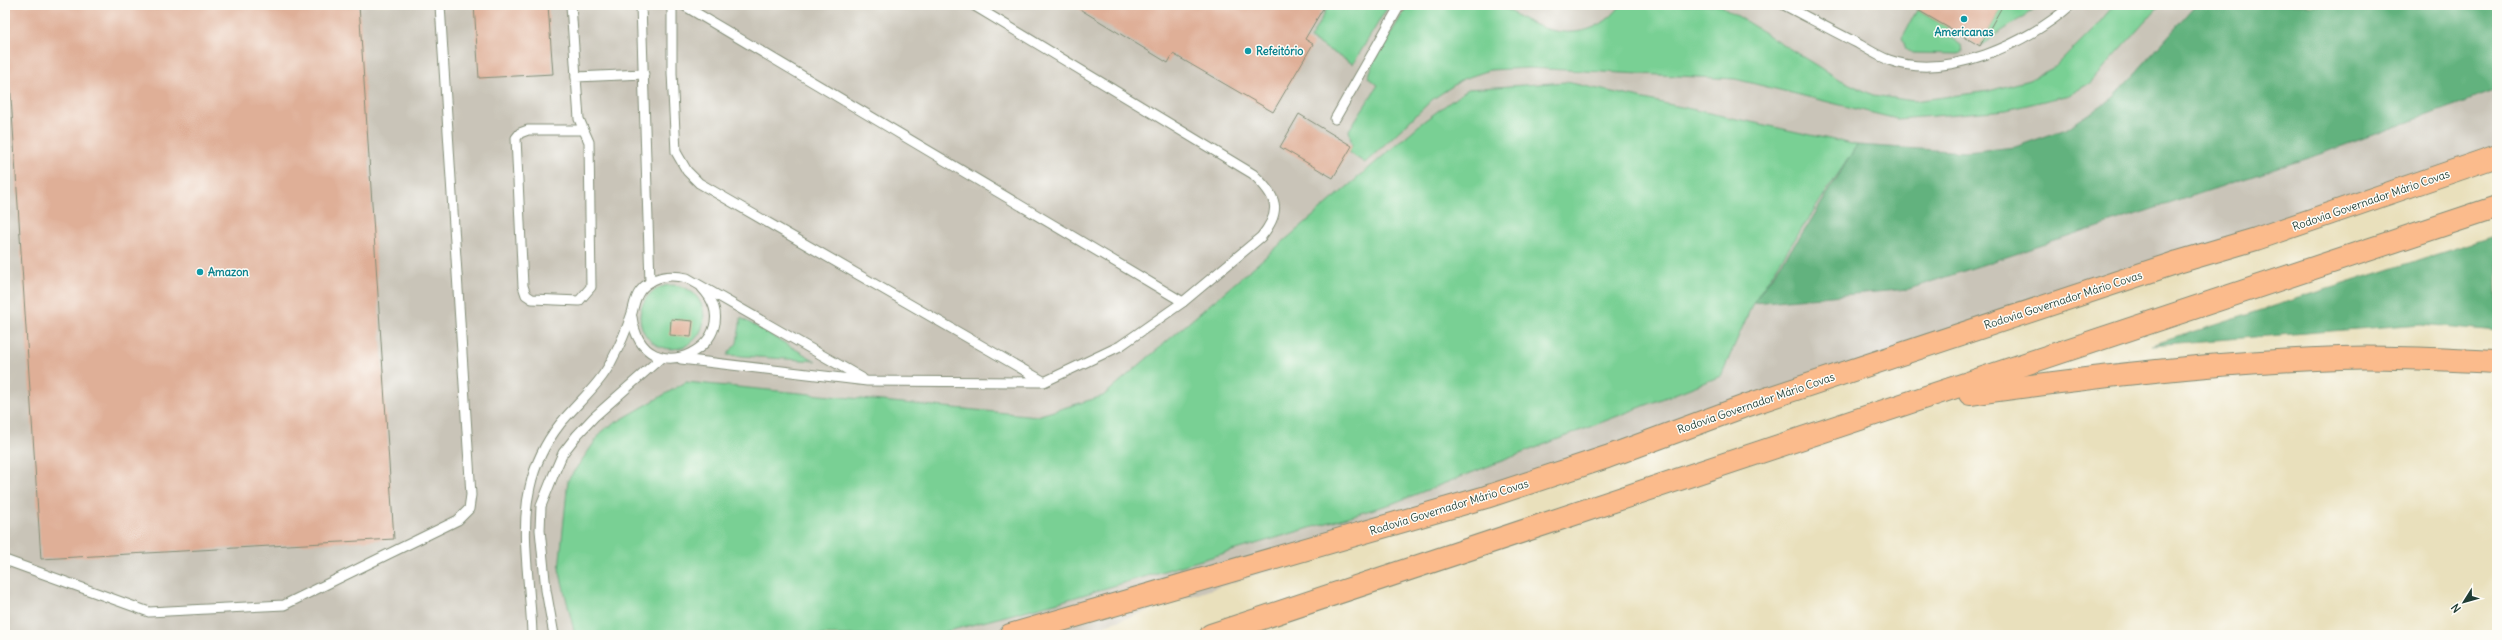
<svg xmlns="http://www.w3.org/2000/svg" width="2502" height="640" viewBox="0 0 2502 640" font-family="Delius,sans-serif">
<style>
.industrial{fill:#c9c4b8}
.green{fill:#79d094;stroke:#4c8664}
.forest{fill:#62b27e;stroke:#407859}
.building{fill:#dfaf97}
.lines{fill:none;stroke-linecap:round;stroke-linejoin:round}
.lane-casing{stroke:#848e78;stroke-width:11}
.highway-casing{stroke:#848e78;stroke-width:24}
.lane{stroke:#fff;stroke-width:9}
.highway{stroke:#fbbb8c;stroke-width:22}
.culture-dot{fill:#0f9aa8;stroke:#fdfcf7;stroke-width:1.5}
.labels{text-anchor:middle;dominant-baseline:central;stroke-width:3;stroke-linejoin:round;paint-order:stroke}
.culture-label{font-size:11px;font-weight:bold;fill:#0d838f;stroke:#fdfcf7;text-anchor:start}
.street-label{font-size:11px;fill:#1f3d34;stroke:#fdfcf7}
</style>
<rect width="100%" height="100%" fill="#fdfcf7"/>
<filter id="ink" filterUnits="userSpaceOnUse"><feTurbulence type="fractalNoise" baseFrequency=".025" numOctaves="2"/><feDisplacementMap in="SourceGraphic" scale="8" xChannelSelector="R" yChannelSelector="G"/><feConvolveMatrix kernelMatrix="1 2 1 2 8 2 1 2 1" color-interpolation-filters="sRGB"/></filter>
<filter id="wash" filterUnits="userSpaceOnUse"><feTurbulence type="fractalNoise" baseFrequency=".012" numOctaves="4" result="noise"/><feDisplacementMap in="SourceGraphic" scale="16" xChannelSelector="R" yChannelSelector="G"/><feGaussianBlur stdDeviation="0.9" result="paint"/><feColorMatrix in="noise" values="0 0 0 0 0 0 0 0 0 0 0 0 0 0 0 0 0 1.4 0 .05"/><feComposite in="paint" operator="in"/></filter>
<g filter="url(#wash)">
<rect width="100%" height="100%" fill="#e9e0bc"/>
<!-- industrial -->
<polygon class="industrial" points="5,5 2497,5 2497,156 1076,635 5,635"/>
<!-- green -->
<g class="green">
<polygon points="1329,5 1389,5 1353,64 1310,39"/>
<path d="M1408,5c28,0 60,-3 88,0 9,1 19,10 27,14 34,19 73,20 98,-14h99l115,72 38,18 41,6 75,-10 40,-11 26,-13 43,-43 16,-19h46l-70,78 -21,12 -63,15 -109,9 -162,-40 -207,-11 -38,2 -27,9 -30,20 -68,64 -17,-11 4,-6 -3,-16 29,-45 -10,-7 6,-17z"/>
<polygon points="2003,5 2040,5 1980,46"/>
<polygon points="1917,10 1949,28 1947,35 1961,45 1962,52 1959,54 1912,53 1906,49 1902,38"/>
<polygon points="1566,82 1857,145 1753,303 1721,376 1391,504 1059,602 933,635 575,635 559,569 568,480 603,430 686,382 1037,416 1103,396 1424,121 1468,89"/>
<circle cx="672" cy="317" r="32"/>
<polygon points="741,318 816,361 727,355 737,343"/>
</g>
<!-- forest -->
<g class="forest">
<polygon points="2196,5 2497,5 2497,90 2320,154 1909,289 1753,303 1805,230 1857,145 1966,152 2015,147 2066,129 2113,98"/>
<polygon points="2497,235 2497,331 2421,324 2152,345"/>
</g>
<g id="blocks">
<!-- building -->
<g class="building">
<polygon points="5,5 359,5 394,539 41,559"/>
<polygon points="474,5 548,5 553,74 479,78"/>
<polygon points="1073,5 1325,5 1305,39 1313,44 1273,112 1173,54 1168,63"/>
<polygon points="1909,5 2003,5 1980,46"/>
<polygon points="1299,114 1352,146 1333,178 1280,147"/>
<polygon points="671,319 693,321 691,337 670,335"/>
</g>
</g>
</g>
<g filter="url(#ink)">
<use href="#blocks" fill-opacity="0" stroke="#848e78" stroke-width="1"/>
<g class="lines">
<defs>
<g id="lane">
<polyline points="571,5 576,77"/>
<polyline points="641,5 650,282"/>
<polyline points="672,5 672,73 676,152 687,171 699,183 1043,381"/>
<polyline points="683,5 1183,302"/>
<path d="M1784,5c25,13 49,26 73,38 10,6 21,13 32,17 58,21 139,-17 182,-55"/>
<polyline points="1335,119 1400,5"/>
<polyline points="584,130 528,130 520,133 516,138 523,286 526,295 532,299 579,301 591,287 589,142 579,119 576,77 644,74"/>
<path d="M632,317c11,82 121,25 70,-29"/>
<path d="M681,359l186,22 177,1 76,-36 63,-44 78,-65c22,-27 16,-40 -8,-63l-280,-169"/>
<polyline points="5,560 149,612 284,605 458,520 469,509 471,495 440,5"/>
<path d="M532,635c-1,-48 -13,-101 -2,-148 5,-23 16,-45 30,-63 18,-22 41,-40 53,-66 7,-13 13,-27 18,-42 3,-8 3,-17 9,-25 12,-15 30,-17 47,-13l175,100"/>
<polyline points="554,635 546,590 540,530 541,506 553,476 563,453 577,435 594,417 662,357"/>
</g>
<g id="highway">
<path d="M1970,394c123,-17 246,-32 370,-36 52,-2 105,2 157,4"/>
<polyline points="1010,635 1486,497 1607,457 1745,406 2178,262 2256,239 2497,156"/>
<polyline points="1211,635 2497,207"/>
</g>
</defs>
<!-- lane casing -->
<use href="#lane" class="lane-casing"/>
<!-- highway casing -->
<use href="#highway" class="highway-casing"/>
<!-- lane -->
<use href="#lane" class="lane"/>
<!-- highway -->
<use href="#highway" class="highway"/>
</g>
</g>
<!-- markers -->
<g class="culture-dot">
<circle cx="1964" cy="19" r="4"/>
<circle cx="1248" cy="51" r="4"/>
<circle cx="200" cy="272" r="4"/>
</g>
<g class="labels">
<!-- culture labels -->
<g class="culture-label">
<text x="1964" y="32" text-anchor="middle">Americanas</text>
<text x="1256" y="51">Refeitório</text>
<text x="208" y="272">Amazon</text>
</g>
<!-- street labels -->
<g class="street-label">
<text transform="translate(2371 200) rotate(-19)">Rodovia Governador Mário Covas</text>
<text transform="translate(2063 300) rotate(-18)">Rodovia Governador Mário Covas</text>
<text transform="translate(1756 403) rotate(-19)">Rodovia Governador Mário Covas</text>
<text transform="translate(1449 507) rotate(-17)">Rodovia Governador Mário Covas</text>
</g>
</g>
<!-- margin -->
<rect width="2502" height="640" fill="none" stroke="#fdfcf7" stroke-width="20"/>
<!-- north arrow -->
<g transform="translate(2464 602) rotate(233)" stroke="#fdfcf7" stroke-width="3" paint-order="stroke">
<path d="M0-3L7 15L0 10L-7 15Z" fill="#1f3d34"/>
<text y="-6" font-size="11" font-weight="bold" text-anchor="middle" fill="#1f3d34">N</text>
</g>
</svg>
